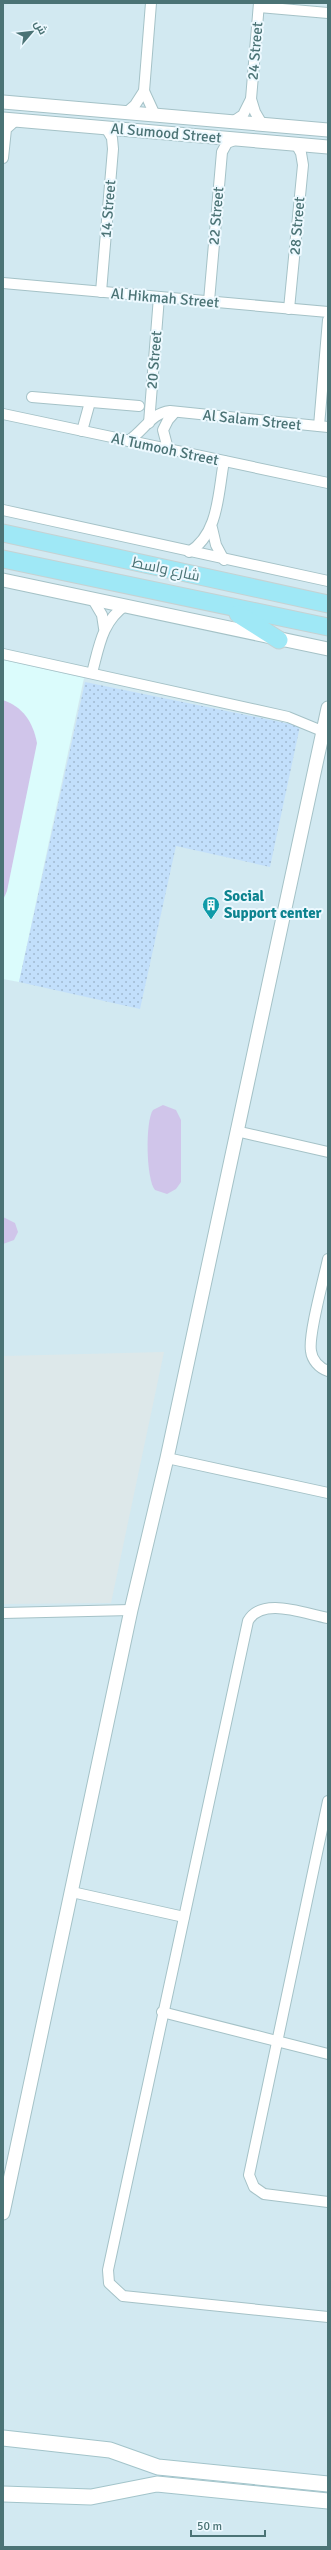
<svg xmlns="http://www.w3.org/2000/svg" width="331" height="2550" viewBox="0 0 331 2550" font-family="Signika,Cairo,sans-serif">
<style>
.residential{fill:#d2e9f1}
.commercial{fill:#dbfcfc}
.industrial{fill:#dde8ea}
.grass{fill:#d0c5ea}
.sand{fill:url(#sand-dots)}
.lines{fill:none;stroke-linecap:round;stroke-linejoin:round}
.minor-casing{stroke:#a5c2c7;stroke-width:12}
.tertiary-casing{stroke:#a5c2c7;stroke-width:15}
.secondary-casing{stroke:#a3c4ca;stroke-width:17}
.trunk-casing{stroke:#c5d2d3;stroke-width:19}
.minor{stroke:#fff;stroke-width:10}
.tertiary{stroke:#fff;stroke-width:13}
.secondary{stroke:#fff;stroke-width:15}
.trunk{stroke:#9fe8f6;stroke-width:17}
.labels{text-anchor:middle;dominant-baseline:central;stroke-width:4;stroke-linejoin:round;paint-order:stroke}
.street-label{font-size:15px;fill:#4b7375;stroke:#edf9ff}
.culture-label{font-size:15px;font-weight:bold;fill:#0d838f;stroke:#edf9ff;text-anchor:start}
</style>
<defs>
<pattern id="sand-dots" width="8" height="8" patternUnits="userSpaceOnUse"><rect width="8" height="8" fill="#c2dffb"/><path d="M2 2h.1M6 6h.1" fill="none" stroke="#a0b9d0" stroke-width="1.8" stroke-linecap="round"/></pattern>
</defs>
<rect width="100%" height="100%" fill="#e7f5fc"/>
<!-- residential -->
<rect class="residential" x="3" y="3" width="325" height="2544"/>
<!-- commercial -->
<polygon class="commercial" points="3,660 84,678 19,982 3,979"/>
<!-- industrial -->
<polygon class="industrial" points="164,1352 111,1603 3,1604 3,1356"/>
<!-- grass -->
<g class="grass">
<path d="M3,700c20,7 30,22 34,43l-30,148 -4,9z"/>
<path d="M163,1105l13,5 5,10v62l-5,7 -9,5 -12,-4c-9,-10 -10,-69 -2,-80z"/>
<polygon points="3,1217 15,1223 18,1232 14,1240 3,1244"/>
</g>
<!-- sand -->
<polygon class="sand" points="85,682 300,726 270,867 176,846 140,1009 19,982"/>
<g class="lines">
<defs>
<g id="minor">
<polyline points="259,7 328,13"/>
<polyline points="144,91 155,115"/>
<polyline points="251,99 255,112 262,124"/>
<polyline points="127,112 135,105 144,91 151,3"/>
<polyline points="234,121 243,115 251,99 259,3"/>
<polyline points="3,158 6,129 16,120"/>
<polyline points="3,283 328,312"/>
<polyline points="101,292 113,149 112,138 106,128"/>
<polyline points="209,301 222,152 227,143 237,139"/>
<polyline points="289,309 303,165 301,153 296,144"/>
<polyline points="32,397 139,406"/>
<polyline points="3,414 328,483"/>
<polyline points="149,423 159,297"/>
<polyline points="319,426 328,320"/>
<polyline points="82,431 90,402"/>
<path d="M128,441c16,-10 23,-28 42,-30l158,16"/>
<polyline points="168,449 163,430 168,420 175,412"/>
<polyline points="3,510 328,581"/>
<polyline points="212,528 216,545 224,560"/>
<path d="M189,552c30,-18 29,-59 35,-91"/>
<polyline points="92,598 102,615 104,628"/>
<polyline points="3,654 288,717 322,731"/>
<path d="M92,673c7,-26 10,-52 34,-68"/>
<polyline points="236,1131 328,1152"/>
<path d="M328,1259c-4,19 -20,76 -17,92 1,9 8,17 17,20"/>
<polyline points="167,1458 328,1493"/>
<polyline points="3,1613 131,1610"/>
<path d="M328,1618c-23,-4 -66,-22 -80,3l-140,649 1,13 14,13 205,21"/>
<polyline points="328,1801 249,2175 254,2187 264,2194 328,2202"/>
<polyline points="72,1892 184,1917"/>
<polyline points="162,2012 328,2054"/>
</g>
<g id="tertiary">
<polyline points="3,102 328,130"/>
<polyline points="3,119 328,147"/>
<polyline points="3,580 328,649"/>
<polyline points="3,2213 131,1610 167,1458 328,708"/>
</g>
<g id="secondary">
<polyline points="3,2438 110,2450 158,2467 328,2484"/>
<polyline points="3,2494 91,2497 157,2484 328,2501"/>
</g>
<g id="trunk">
<polyline points="3,533 328,604"/>
<polyline points="3,559 328,627"/>
<polyline points="238,614 279,640"/>
</g>
</defs>
<!-- minor casing -->
<use href="#minor" class="minor-casing"/>
<!-- tertiary casing -->
<use href="#tertiary" class="tertiary-casing"/>
<!-- secondary casing -->
<use href="#secondary" class="secondary-casing"/>
<!-- trunk casing -->
<use href="#trunk" class="trunk-casing"/>
<!-- minor -->
<use href="#minor" class="minor"/>
<!-- tertiary -->
<use href="#tertiary" class="tertiary"/>
<!-- secondary -->
<use href="#secondary" class="secondary"/>
<!-- trunk -->
<use href="#trunk" class="trunk"/>
</g>
<!-- icons -->
<defs>
<symbol id="building-pin" viewBox="-11 -11 22 30"><path d="M0 17L-7.5 6A9.5 9.5 0 1 1 7.5 6Z" fill="#0f9aa8" stroke="#edf9ff"/><path d="M-4-6H4V6H1V3H-1V6H-4ZM-2.5-4.3h1.7v1.8h-1.7ZM.8-4.3h1.7v1.8H.8ZM-2.5-1h1.7V.8h-1.7ZM.8-1h1.7V.8H.8Z" fill="#fff"/></symbol>
</defs>
<g fill-rule="evenodd">
<use href="#building-pin" x="201" y="895" width="20" height="27"/>
</g>
<g class="labels">
<!-- street labels -->
<g class="street-label">
<text transform="translate(255 51) rotate(-85)">24 Street</text>
<text transform="translate(166 133) rotate(5)">Al Sumood Street</text>
<text transform="translate(108 209) rotate(-85)">14 Street</text>
<text transform="translate(216 216) rotate(-85)">22 Street</text>
<text transform="translate(297 226) rotate(-85)">28 Street</text>
<text transform="translate(165 298) rotate(5)">Al Hikmah Street</text>
<text transform="translate(154 360) rotate(-85)">20 Street</text>
<text transform="translate(252 420) rotate(6)">Al Salam Street</text>
<text transform="translate(165 449) rotate(12)">Al Tumooh Street</text>
<text transform="translate(166 569) rotate(12)">شارع واسط</text>
</g>
<!-- culture labels -->
<g class="culture-label">
<text x="224" y="896">Social<tspan x="224" dy="17">Support center</tspan></text>
</g>
</g>
<!-- border -->
<rect width="331" height="2550" fill="none" stroke="#4b7375" stroke-width="8"/>
<!-- north arrow -->
<g transform="translate(32 32) rotate(62)" stroke="#edf9ff" stroke-width="3" paint-order="stroke">
<path d="M0-3L7 15L0 10L-7 15Z" fill="#4b7375"/>
<text y="-6" font-size="11" font-weight="bold" text-anchor="middle" fill="#4b7375">ش</text>
</g>
<!-- scale -->
<path d="M191 2530v6h74v-6" fill="none" stroke="#4b7375" stroke-width="2"/>
<text x="197" y="2530" font-size="12" fill="#4b7375" stroke="#edf9ff" stroke-width="3" paint-order="stroke">50 m</text>
</svg>
